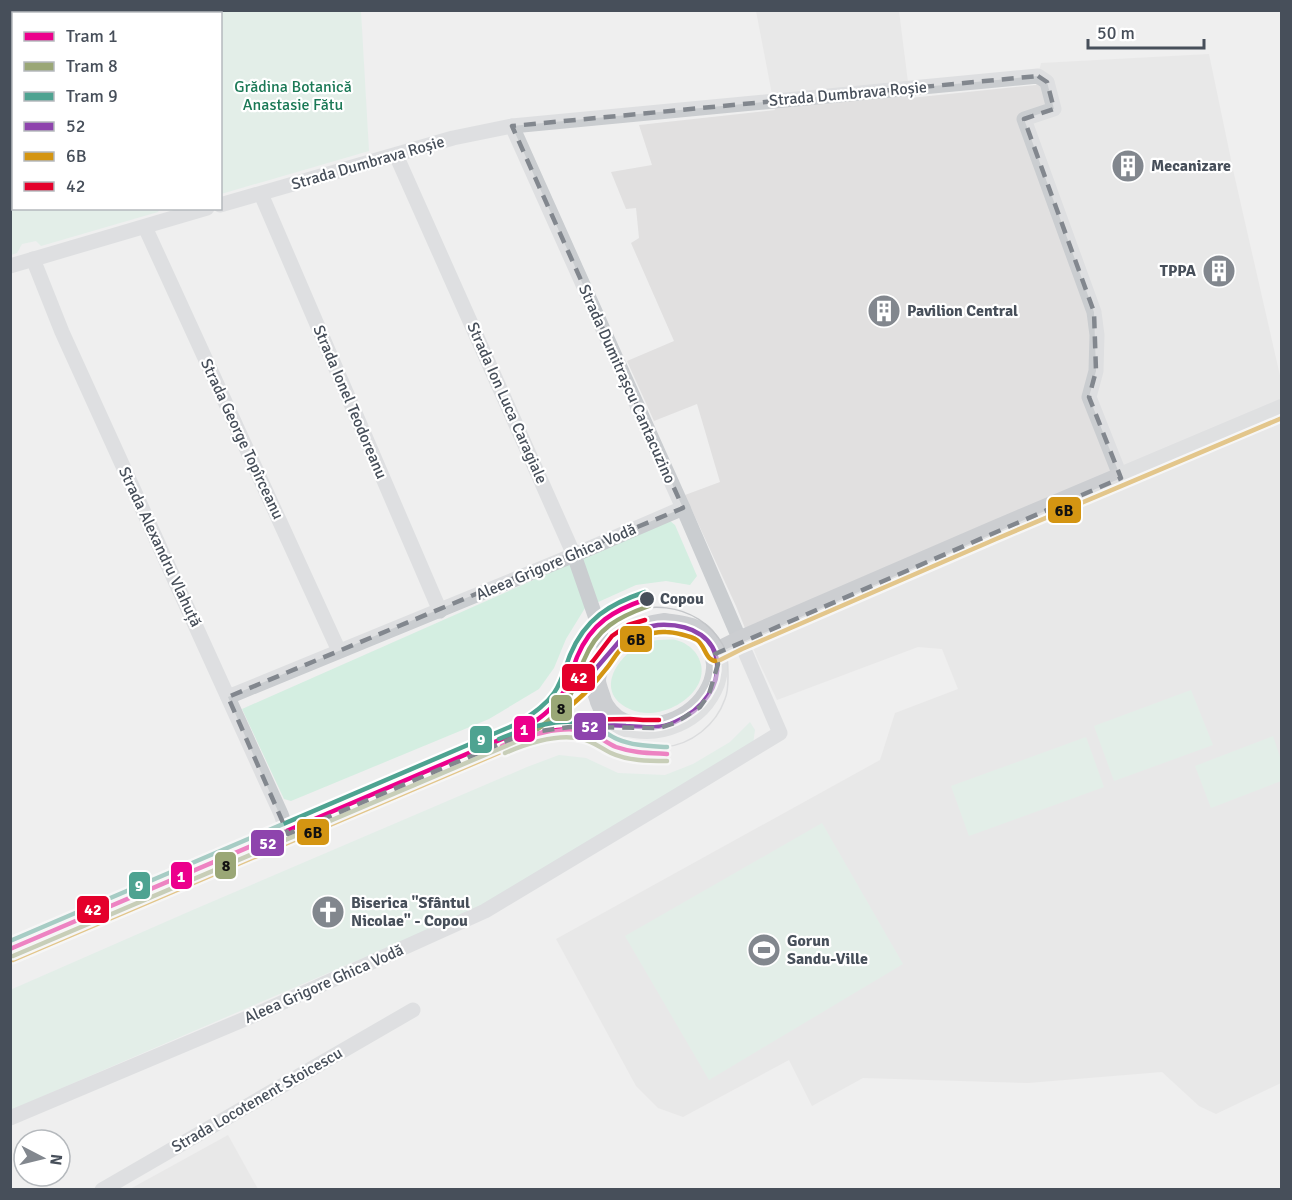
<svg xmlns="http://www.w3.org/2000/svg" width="1292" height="1200" viewBox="0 0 1292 1200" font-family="Signika,sans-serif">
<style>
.education{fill:#e1e0e0}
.green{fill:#d4eee1}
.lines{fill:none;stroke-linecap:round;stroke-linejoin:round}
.street{stroke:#cacdd0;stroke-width:15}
.secondary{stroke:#ccced1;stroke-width:22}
.tram{stroke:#c4c6c9;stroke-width:1.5}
.bus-1-casing{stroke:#fff;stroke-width:9}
.bus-2-casing{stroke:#fff;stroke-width:9}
.bus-3-casing{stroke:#fff;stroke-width:9}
.bus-1{stroke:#8e44ad;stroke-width:4.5}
.bus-2{stroke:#d49512;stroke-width:4.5}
.bus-3{stroke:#e4002b;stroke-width:4.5}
.tram-1-casing{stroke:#fff;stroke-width:9}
.tram-2-casing{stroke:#fff;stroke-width:9}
.tram-3-casing{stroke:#fff;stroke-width:9}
.tram-1{stroke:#ec008c;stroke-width:4.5}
.tram-2{stroke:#9aa776;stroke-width:4.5}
.tram-3{stroke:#4ea391;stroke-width:4.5}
.marked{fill:none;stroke:#82878e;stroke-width:4.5;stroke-dasharray:12 8;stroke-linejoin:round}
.stop-dot{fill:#474f5a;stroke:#fff;stroke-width:2}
.labels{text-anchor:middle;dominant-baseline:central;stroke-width:4.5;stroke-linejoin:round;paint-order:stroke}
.park-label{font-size:16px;fill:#1b7956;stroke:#fff}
.street-label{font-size:16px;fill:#474f5a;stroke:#fff}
.poi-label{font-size:16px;font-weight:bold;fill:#474f5a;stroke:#fff;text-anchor:start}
.stop-label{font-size:16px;font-weight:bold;fill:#474f5a;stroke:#fff;text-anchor:start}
.line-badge{stroke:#fff;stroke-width:2}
.badge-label{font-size:16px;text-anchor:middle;font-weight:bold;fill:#fff}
.pale-badge-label{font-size:16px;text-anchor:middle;font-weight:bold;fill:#111}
</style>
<rect width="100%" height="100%" fill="#efefef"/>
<!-- education -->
<g class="education">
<polygon points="756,11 899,11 910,98 1036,85 1041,63 1209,54 1234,174 1281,380 1281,1083 1216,1114 1199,1106 1162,1072 1028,1083 863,1078 812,1106 789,1060 683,1117 658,1108 636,1086 556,939 880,760 895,713 958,689 942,649 918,647 777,700 758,660 736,606 685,495 720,482 697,404 654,421 627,361 674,341 631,243 639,238 636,208 626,209 611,172 652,165 639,125 775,110"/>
<polygon points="228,1135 258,1189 130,1189"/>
</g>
<!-- green -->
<g class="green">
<polygon points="11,10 361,11 369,151 221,194 220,14 14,14 14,208 160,209 158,212 41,246 36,241 22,244 17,253 11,255"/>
<polygon points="669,520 675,525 697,576 690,585 666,581 636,585 585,608 566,639 554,668 539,689 489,719 291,801 284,799 242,709"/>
<path d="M658,640c6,0 13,-1 18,0 8,2 15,7 19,12 26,35 -30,72 -63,58 -37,-15 -19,-50 8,-65 5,-3 12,-4 18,-5z"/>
<polygon points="1191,690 1213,745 1114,781 1094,726"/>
<polygon points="750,722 755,730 753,744 474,910 11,1110 10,990 195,909 527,767 559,755 586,758 618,773 665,775 693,764 730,742"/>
<polygon points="1273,736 1281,760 1281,781 1211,808 1195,766"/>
<polygon points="1086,737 1104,787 969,836 951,786"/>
<polygon points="822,823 903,964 709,1080 625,936"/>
</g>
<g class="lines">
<!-- street -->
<g class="street">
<polyline points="396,155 574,555 598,624 606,655"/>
<polyline points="261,194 440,611"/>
<polyline points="220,205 453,138 512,126 1038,76 1047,82 1054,109 1024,119 1094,312 1097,335 1096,371 1089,397 1121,478"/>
<polyline points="145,227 339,651"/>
<polyline points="33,259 62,332 281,814 288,834"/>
<polyline points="10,266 207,208"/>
<polyline points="228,697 574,555 683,508"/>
<polyline points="10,1118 259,1013 485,911 685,791 780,733 683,508 512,126"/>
<polyline points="102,1190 413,1010"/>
</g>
<!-- secondary -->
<g class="secondary">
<path d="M665,624c11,2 26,3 35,9 5,3 9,10 12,15 7,11 6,22 2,35 -14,36 -55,53 -91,41 -10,-4 -21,-16 -23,-26 -2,-6 -5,-13 -5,-18 0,-7 5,-16 8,-21 16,-24 35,-31 62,-35z"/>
<polyline points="715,654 739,642 993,532 1282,410"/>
<polyline points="525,733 543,732 570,727 630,726"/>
<polyline points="10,953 525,733 579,688 599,666"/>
</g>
<!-- tram -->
<path class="tram" d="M566,688c4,-5 8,-10 11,-15 8,-14 13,-32 25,-43 35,-35 96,-29 121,15 5,10 5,21 5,32 0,7 0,15 -3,22 -9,26 -34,46 -61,48 -26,2 -53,-8 -76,-15"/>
<defs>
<g id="bus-1">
<path d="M658,625c76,-4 76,72 17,97 -17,8 -32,5 -49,4 -11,-1 -22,0 -32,0 -24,1 -46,5 -69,7l56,-47 42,-49 19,-9z"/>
<polyline points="10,953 525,733"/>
<polyline points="10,953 525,733"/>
</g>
<path id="bus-2" d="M13,960l516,-220c19,-15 39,-31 56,-47 8,-8 15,-16 21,-24 6,-7 11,-17 17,-22 11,-9 29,-16 43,-15 7,0 25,4 31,8 9,6 8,22 21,21l24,-12 254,-110 286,-121"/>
<g id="bus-3">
<polyline points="510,731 524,726 542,725 569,720 630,719 643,720 659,720"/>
<polyline points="10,945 521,727 574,683 593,661 612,636 628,625 645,620"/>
</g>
</defs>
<!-- bus-1 casing -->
<use href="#bus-1" class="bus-1-casing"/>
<!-- bus-2 casing -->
<use href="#bus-2" class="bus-2-casing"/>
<!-- bus-3 casing -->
<use href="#bus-3" class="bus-3-casing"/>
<!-- bus-1 -->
<use href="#bus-1" class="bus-1"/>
<!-- bus-2 -->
<use href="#bus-2" class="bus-2"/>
<!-- bus-3 -->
<use href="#bus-3" class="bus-3"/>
<defs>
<g id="tram-1">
<path d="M502,746c23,-10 61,-22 86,-14 10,3 18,11 28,15 17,6 34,6 51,7"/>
<path d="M10,949l513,-219c14,-10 29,-20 38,-34 9,-12 11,-26 16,-39 14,-34 37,-47 70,-58"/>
</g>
<g id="tram-2">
<path d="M505,753c23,-10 52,-20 77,-14 11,2 20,10 29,14 17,8 38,8 56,8"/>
<path d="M13,956l514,-219c15,-11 31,-22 41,-38 8,-12 10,-26 16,-39 13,-32 34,-43 65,-54"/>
</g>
<g id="tram-3">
<path d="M499,739c26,-11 61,-22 90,-15 10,3 19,11 28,15 16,7 34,7 50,8"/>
<path d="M10,941l509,-218c13,-9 26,-17 35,-30 8,-11 11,-25 16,-38 15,-36 39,-51 75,-63"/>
</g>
</defs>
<!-- tram-1 casing -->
<use href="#tram-1" class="tram-1-casing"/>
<!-- tram-2 casing -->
<use href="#tram-2" class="tram-2-casing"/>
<!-- tram-3 casing -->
<use href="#tram-3" class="tram-3-casing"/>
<!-- tram-1 -->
<use href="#tram-1" class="tram-1"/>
<!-- tram-2 -->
<use href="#tram-2" class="tram-2"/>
<!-- tram-3 -->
<use href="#tram-3" class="tram-3"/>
</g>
<!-- marked area -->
<path d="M0 0H1292V1200H0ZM1038,76l9,6 7,27 -30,10 70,193 2,59 -7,26 32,81 -406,176 3,10 -9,30 -9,13 -25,16 -16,5 -89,-1 -45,6 -237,101 -60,-137 455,-189 -171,-382z" fill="#efefef" fill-opacity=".55" fill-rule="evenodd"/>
<path class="marked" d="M1038,76l9,6 7,27 -30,10 70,193 2,59 -7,26 32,81 -406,176 3,10 -9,30 -9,13 -25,16 -16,5 -89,-1 -45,6 -237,101 -60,-137 455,-189 -171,-382z"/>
<!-- icons -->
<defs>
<symbol id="building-disc" viewBox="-11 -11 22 22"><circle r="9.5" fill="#82878e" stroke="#fff"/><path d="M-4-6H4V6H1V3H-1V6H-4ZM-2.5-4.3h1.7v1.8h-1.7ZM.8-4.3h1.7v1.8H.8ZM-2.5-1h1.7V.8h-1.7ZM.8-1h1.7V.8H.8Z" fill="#fff"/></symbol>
<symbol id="church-disc" viewBox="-11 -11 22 22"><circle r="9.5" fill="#82878e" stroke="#fff"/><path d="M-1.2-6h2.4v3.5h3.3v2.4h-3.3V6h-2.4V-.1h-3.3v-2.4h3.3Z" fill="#fff"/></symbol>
<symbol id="stadium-disc" viewBox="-11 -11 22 22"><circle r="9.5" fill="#82878e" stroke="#fff"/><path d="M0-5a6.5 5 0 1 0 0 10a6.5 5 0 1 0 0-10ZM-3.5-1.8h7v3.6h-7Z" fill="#fff"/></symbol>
</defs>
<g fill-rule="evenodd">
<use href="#building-disc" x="1109" y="147" width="38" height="38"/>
<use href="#building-disc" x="1200" y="252" width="38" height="38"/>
<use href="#building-disc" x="865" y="292" width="38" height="38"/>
<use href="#church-disc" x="309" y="893" width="38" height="38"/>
<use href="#stadium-disc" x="745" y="931" width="38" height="38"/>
</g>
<!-- markers -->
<circle class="stop-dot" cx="647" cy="599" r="8"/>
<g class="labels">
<!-- park labels -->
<g class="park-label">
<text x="293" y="87">Grădina Botanică<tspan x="293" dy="18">Anastasie Fătu</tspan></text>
</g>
<!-- street labels -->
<g class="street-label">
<text transform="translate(848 94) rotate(-5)">Strada Dumbrava Roșie</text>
<text transform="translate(368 163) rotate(-16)">Strada Dumbrava Roșie</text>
<text transform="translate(627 384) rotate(66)">Strada Dumitrașcu Cantacuzino</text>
<text transform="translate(350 402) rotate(67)">Strada Ionel Teodoreanu</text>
<text transform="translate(507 403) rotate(66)">Strada Ion Luca Caragiale</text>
<text transform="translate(242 439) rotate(65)">Strada George Topîrceanu</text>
<text transform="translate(160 547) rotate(65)">Strada Alexandru Vlahuță</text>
<text transform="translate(556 562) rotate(-23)">Aleea Grigore Ghica Vodă</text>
<text transform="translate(324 984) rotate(-24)">Aleea Grigore Ghica Vodă</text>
<text transform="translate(257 1100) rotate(-30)">Strada Locotenent Stoicescu</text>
</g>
<!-- poi labels -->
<g class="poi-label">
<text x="1151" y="166">Mecanizare</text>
<text x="1196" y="271" text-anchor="end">TPPA</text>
<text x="907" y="311">Pavilion Central</text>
<text x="351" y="903">Biserica "Sfântul<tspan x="351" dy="18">Nicolae" - Copou</tspan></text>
<text x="787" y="941">Gorun<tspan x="787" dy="18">Sandu-Ville</tspan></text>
</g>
<!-- stop labels -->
<g class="stop-label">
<text x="660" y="599">Copou</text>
</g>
</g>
<g class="line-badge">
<rect x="1047" y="496" width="35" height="28" rx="6" fill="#d49512"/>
<rect x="619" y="625" width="34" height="28" rx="6" fill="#d49512"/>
<rect x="561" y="663" width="35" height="29" rx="6" fill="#e4002b"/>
<rect x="550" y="694" width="23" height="28" rx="6" fill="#9aa776"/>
<rect x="573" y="712" width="34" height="29" rx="6" fill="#8e44ad"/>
<rect x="513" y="715" width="23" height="28" rx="6" fill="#ec008c"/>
<rect x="469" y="725" width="24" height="29" rx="6" fill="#4ea391"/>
<rect x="296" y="818" width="34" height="28" rx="6" fill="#d49512"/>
<rect x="250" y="829" width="35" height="28" rx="6" fill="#8e44ad"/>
<rect x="214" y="851" width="23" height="29" rx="6" fill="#9aa776"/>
<rect x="170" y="861" width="23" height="29" rx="6" fill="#ec008c"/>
<rect x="128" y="871" width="23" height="29" rx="6" fill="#4ea391"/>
<rect x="76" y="895" width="34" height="29" rx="6" fill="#e4002b"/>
</g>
<g class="badge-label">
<text x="579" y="683">42</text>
<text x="590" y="732">52</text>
<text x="524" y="735">1</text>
<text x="481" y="745">9</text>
<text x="268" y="849">52</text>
<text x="181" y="882">1</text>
<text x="139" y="891">9</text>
<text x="93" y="915">42</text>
</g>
<g class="pale-badge-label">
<text x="1064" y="516">6B</text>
<text x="636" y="645">6B</text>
<text x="561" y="714">8</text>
<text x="313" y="838">6B</text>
<text x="226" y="871">8</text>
</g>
<!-- border -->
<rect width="1292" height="1200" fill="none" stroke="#474f5a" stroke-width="24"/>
<!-- legend -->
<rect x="12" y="12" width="210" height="198" fill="#ffffff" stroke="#b5b9bd" stroke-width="1.5"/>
<rect x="24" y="32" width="30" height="9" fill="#ec008c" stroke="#b5b9bd" stroke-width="1.5"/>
<text x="66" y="42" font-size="18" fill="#474f5a">Tram 1</text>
<rect x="24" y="62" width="30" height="9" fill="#9aa776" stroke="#b5b9bd" stroke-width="1.5"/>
<text x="66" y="72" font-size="18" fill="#474f5a">Tram 8</text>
<rect x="24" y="92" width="30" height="9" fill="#4ea391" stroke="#b5b9bd" stroke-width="1.5"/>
<text x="66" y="102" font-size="18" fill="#474f5a">Tram 9</text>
<rect x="24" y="122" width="30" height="9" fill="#8e44ad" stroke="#b5b9bd" stroke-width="1.5"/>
<text x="66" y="132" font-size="18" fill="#474f5a">52</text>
<rect x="24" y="152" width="30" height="9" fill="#d49512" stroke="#b5b9bd" stroke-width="1.5"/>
<text x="66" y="162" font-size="18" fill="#474f5a">6B</text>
<rect x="24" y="182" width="30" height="9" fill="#e4002b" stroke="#b5b9bd" stroke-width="1.5"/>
<text x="66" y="192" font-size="18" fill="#474f5a">42</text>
<!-- north arrow -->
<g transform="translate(42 1158) rotate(97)"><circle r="28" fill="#ffffff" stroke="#b5b9bd" stroke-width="1.5"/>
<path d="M0-4.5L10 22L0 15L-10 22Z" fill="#82878e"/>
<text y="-9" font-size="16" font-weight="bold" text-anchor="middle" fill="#474f5a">N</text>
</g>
<!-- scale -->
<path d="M1088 39v9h116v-9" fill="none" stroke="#474f5a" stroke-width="3"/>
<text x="1097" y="39" font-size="18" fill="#474f5a" stroke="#ffffff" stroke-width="4.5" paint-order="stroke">50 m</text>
</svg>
